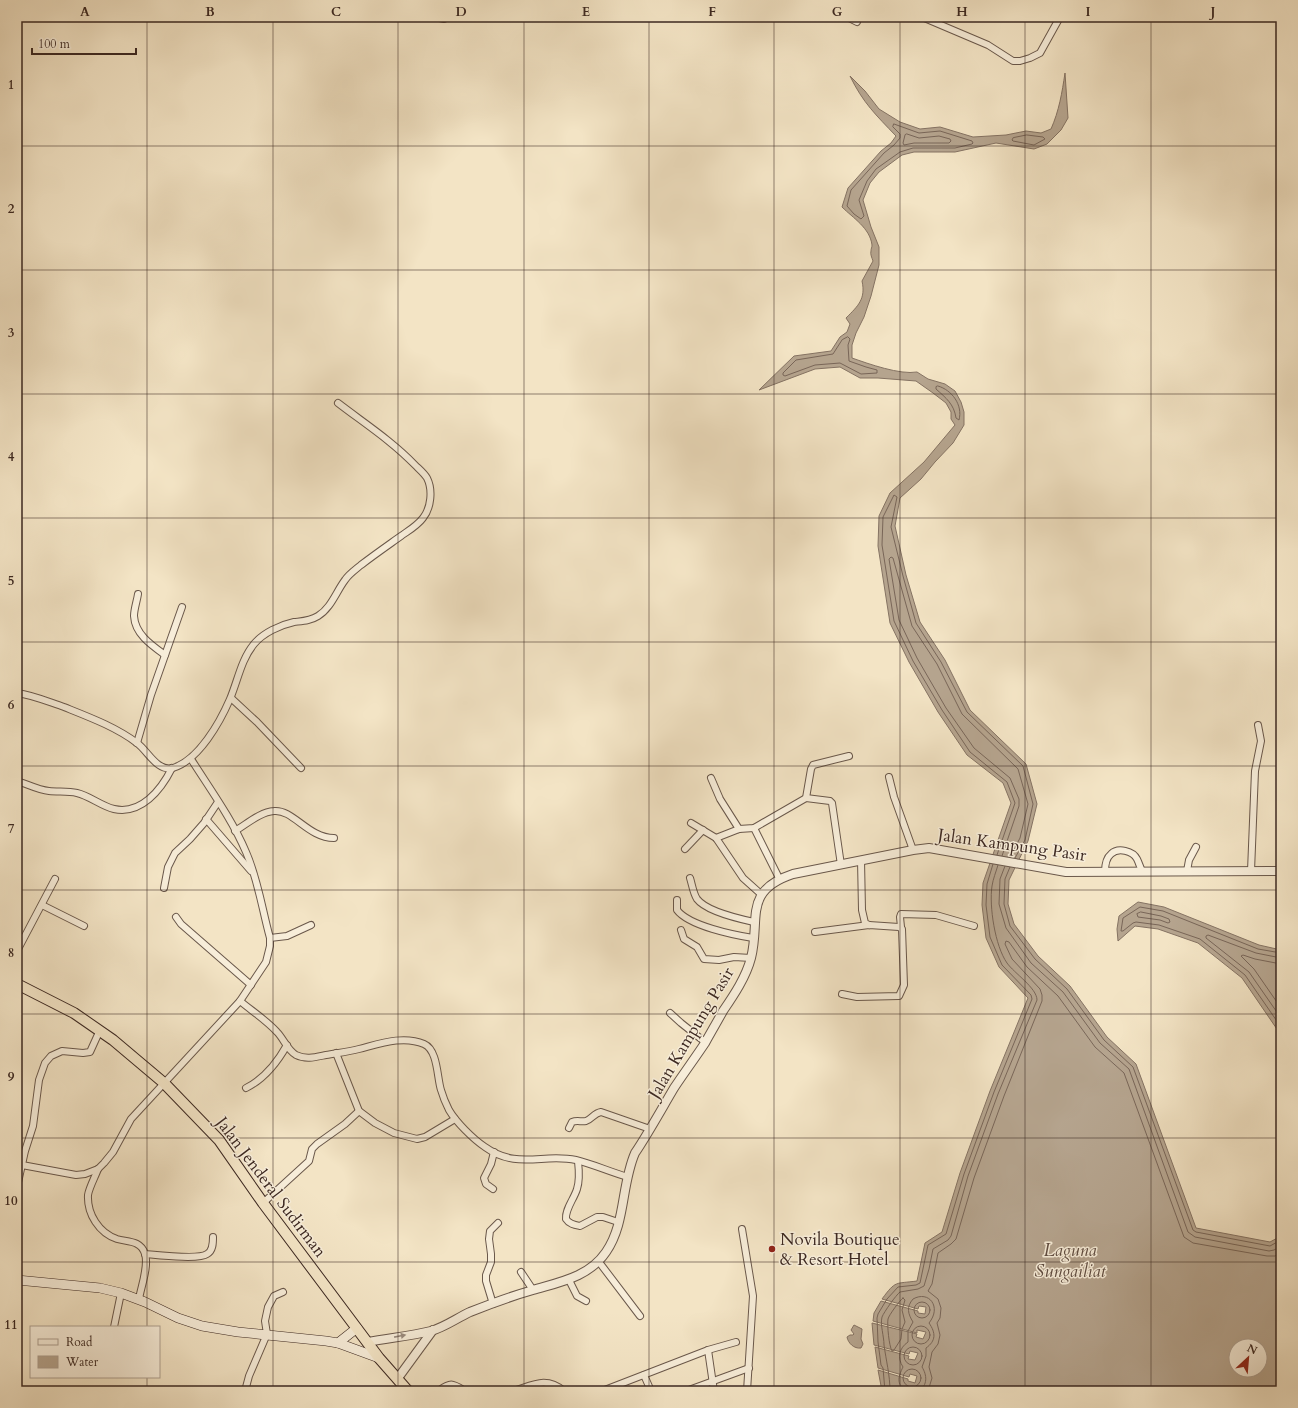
<svg xmlns="http://www.w3.org/2000/svg" width="1298" height="1408" viewBox="0 0 1298 1408" font-family="Cardo,serif">
<style>
.water{fill:#b5a48e;stroke:#857363;fill-rule:evenodd}
.lines{fill:none;stroke-linecap:round;stroke-linejoin:round}
.shore{stroke:#796658;stroke-width:1}
.minor-casing{stroke:#6a584b;stroke-width:8}
.tertiary-casing{stroke:#6a584b;stroke-width:10}
.secondary-casing{stroke:#3d2922;stroke-width:10}
.trunk-casing{stroke:#3d2922;stroke-width:12}
.minor{stroke:#f7edd9;stroke-width:6}
.tertiary{stroke:#f7edd9;stroke-width:8}
.secondary{stroke:#f7edd9;stroke-width:9}
.trunk{stroke:#f3e4c5;stroke-width:10}
.oneway{fill:#9a8b7e}
.grid{fill:none;stroke:#3d2922;stroke-width:1;stroke-opacity:0.55}
.poi-dot{fill:#8f2418;stroke:#f7edd9;stroke-width:1.5}
.labels{text-anchor:middle;dominant-baseline:central;stroke-width:3;stroke-linejoin:round;paint-order:stroke}
.street-label{font-size:17px;fill:#3d2922;stroke:#f7edd9}
.poi-label{font-size:17px;fill:#3d2922;stroke:#f7edd9;text-anchor:start}
.water-label{font-size:18px;font-style:italic;fill:#614e42;stroke:#f7edd9}
.neatline{fill:none;stroke:#3d2922;stroke-width:1.5}
.grid-label{font-size:13px;text-anchor:middle;font-weight:bold;fill:#3d2922}
</style>
<rect width="100%" height="100%" fill="#f3e4c5"/>
<filter id="stains"><feTurbulence type="fractalNoise" baseFrequency=".005" numOctaves="4"/><feColorMatrix values="0 0 0 0 .2 0 0 0 0 .09 0 0 0 0 .02 0 0 0 .5 -.17"/></filter>
<radialGradient id="worn" r=".72"><stop offset=".6" stop-color="#630" stop-opacity="0"/><stop offset="1" stop-color="#630" stop-opacity=".3"/></radialGradient>
<!-- water -->
<g class="water">
<path d="M1065,73l3,45 -7,12 -14,14 -13,5 -38,-6 -41,9h-41l-12,3 -23,17 -9,11 -7,17 8,27 8,20v18l-8,31 -7,21 -8,16 -4,12v13c17,6 48,17 65,14l11,7 17,5 10,7 6,11 3,10v13l-11,18 -18,19 -14,17 -21,19 -5,28 11,49 14,47 25,38 25,50 56,54 11,40 -9,37 -19,39 -1,24 6,20 24,32 32,30 37,51 29,27 60,164 74,14 11,-6v155h-399l-4,-21 30,9v2l7,2 2,-7 -7,-2 -1,3 -31,-9 -3,-21 34,9 -1,3 7,1 3,-7 -8,-2 -1,3 -35,-9 -2,-22 45,11 -1,3 7,2 3,-7 -9,-2v3l-44,-12 1,-8 7,-12 37,10v2l7,1 1,-7 -7,-1 -1,3 -36,-10c14,-19 13,-15 35,-18l8,-38 17,-11 18,-59 30,-82 38,-93 -29,-31 -13,-29 -4,-33 1,-22 28,-80 -8,-20 -36,-28 -29,-43 -29,-50 -19,-39 -12,-77 1,-30 11,-23 34,-31 31,-37 -4,-6v-7l-5,-9 -13,-10 -17,-12 -38,-3h-18l-20,-11 -25,2 -56,21 35,-34 37,-5 9,-14 7,-5 3,-8 -4,-6c12,-12 20,-19 16,-37l11,-20c-1,-3 -3,-7 -2,-10 0,-3 1,-3 1,-6 -2,-17 -19,-27 -30,-38l6,-19 33,-37 10,-8 5,-7c-20,-21 -33,-33 -46,-60l15,15 14,18 21,13 20,7 20,-2 33,10 33,-2 20,-4 15,2 10,-4c8,-18 11,-36 14,-56zM1236,1346h24v24h-24z"/>
<polygon points="1138,902 1164,907 1259,945 1281,950 1281,1035 1242,978 1198,943 1158,929 1135,926 1118,941 1117,929 1119,916"/>
<path d="M854,1325l8,4 -1,10 2,5 -2,4c-7,1 -13,-5 -14,-11l3,-2h3l1,-1 -3,-4z"/>
</g>
<g class="lines">
<!-- shore -->
<g class="shore">
<polygon points="894,124 919,133 940,131 972,141 973,143 972,144 955,148 913,148 900,152 876,169 867,181 859,200 864,216 861,219 854,214 847,206 851,190 884,153 894,145 900,138 900,134 893,127"/>
<polygon points="907,134 919,138 939,136 950,139 951,141 949,143 914,143 904,145 903,143 905,135"/>
<polygon points="1027,135 1043,137 1045,139 1034,145 1013,141 1012,140 1013,138"/>
<polygon points="848,337 850,339 848,345 849,361 866,367 877,370 877,373 861,374 840,363 815,365 785,376 783,375 783,373 796,360 833,354 842,340"/>
<path d="M938,386c14,4 25,19 21,34l-3,-2c-2,-14 -10,-20 -20,-29v-2z"/>
<polyline points="997,855 1015,803 1007,782 970,752 942,710 913,661 894,621 882,545 883,517 894,495 897,497 891,527 903,576 916,623 941,662 967,712 1023,766 1033,804 1025,840 1015,858"/>
<polyline points="1002,856 1019,806 1019,799 1010,778 974,748 946,708 917,658 899,620 889,559 891,557 893,558 912,626 937,664 962,714 1018,769 1028,804 1020,838 1010,857"/>
<polyline points="1005,866 1000,879 999,904 1006,928 1031,963 1063,992 1100,1043 1129,1069 1188,1232 1195,1237 1269,1251 1274,1250 1281,1246"/>
<polyline points="1010,867 1005,879 1004,904 1010,926 1035,959 1067,989 1104,1040 1133,1067 1193,1230 1196,1232 1270,1246 1281,1240"/>
<polygon points="1141,912 1161,916 1169,919 1170,922 1168,923 1160,920 1138,917 1137,914"/>
<polyline points="1281,953 1258,949 1163,911 1140,907 1123,918 1121,931 1123,931 1133,923 1136,922 1159,925 1200,939 1245,975 1281,1027"/>
<polyline points="1281,958 1256,953 1208,935 1206,936 1206,938 1249,972 1281,1018"/>
<polyline points="1281,964 1255,959 1243,955 1241,956 1254,969 1281,1008"/>
<path d="M903,1298l2,2 -3,10 3,12 -3,7 -1,10 -7,11 -2,1c-3,-5 -5,-26 -4,-32 1,-4 12,-19 15,-21z"/>
<circle cx="922" cy="1310" r="8"/>
<circle cx="921" cy="1335" r="9"/>
<circle cx="913" cy="1356" r="9"/>
<circle cx="912" cy="1378" r="9"/>
<polyline points="885,1391 883,1368 881,1365 878,1342 877,1318 878,1314 887,1299 898,1287 916,1285 920,1283 928,1245 946,1234 964,1174 994,1092 1032,999 1031,995 1002,965 990,937 986,905 987,884 993,864"/>
<path d="M890,1391c0,-16 -4,-31 -6,-46 0,-9 -4,-20 -2,-28 2,-5 14,-22 18,-25l18,-3 6,-3 5,-17 4,-20 15,-9 3,-4 17,-60 30,-82 39,-94c0,-12 -23,-27 -30,-37 -12,-17 -18,-57 -15,-77 1,-7 4,-14 6,-21"/>
<path d="M910,1391c-15,-4 -12,-14 -7,-24 -6,-9 -4,-19 5,-25v-11l5,-9c-5,-8 -7,-15 0,-23 16,-9 29,8 16,24 7,10 7,18 -3,25v8l-4,11c5,8 6,18 -3,24"/>
<polyline points="928,1391 932,1378 929,1367 932,1352 938,1344 940,1335 937,1323 940,1318 941,1308 938,1299 928,1291 932,1284 938,1253 951,1244 956,1239 974,1178 1004,1096 1042,1001 1042,995 1040,989 1012,959 1005,944 1006,941 1009,942 1027,967 1058,996 1095,1047 1124,1073 1184,1237 1193,1243 1267,1256 1275,1256 1281,1253"/>
</g>
<defs>
<g id="minor">
<polyline points="435,17 444,19"/>
<polyline points="847,17 857,22"/>
<polyline points="922,17 988,45 1013,61 1020,61 1030,58 1040,53 1060,17"/>
<path d="M138,594c-1,7 -4,15 -4,22 1,18 17,29 31,39"/>
<path d="M17,693c16,2 32,9 47,14 25,10 52,20 73,36 11,8 20,29 36,25 26,-8 47,-46 57,-69 8,-19 11,-39 24,-55 9,-11 26,-19 40,-22 9,-1 16,-1 24,-6 13,-8 18,-24 27,-36 4,-6 10,-10 16,-15 13,-10 26,-19 40,-29 7,-5 16,-10 22,-18 8,-10 10,-28 4,-40 -3,-5 -8,-9 -12,-13 -23,-24 -51,-42 -77,-62"/>
<polyline points="231,698 257,722 301,768"/>
<polyline points="137,743 151,695 182,607"/>
<polyline points="889,777 894,797 913,850"/>
<polyline points="711,778 720,799 739,829"/>
<path d="M17,781c10,3 21,9 32,10 9,1 19,0 28,2 13,3 24,13 37,16 27,6 47,-19 58,-41"/>
<polyline points="806,798 830,801 832,803 841,865"/>
<polyline points="206,819 251,871"/>
<polyline points="691,823 716,838 743,878 762,895"/>
<polyline points="754,828 779,878"/>
<path d="M235,831c12,-7 25,-19 39,-20 19,-2 34,27 60,27"/>
<polyline points="716,838 739,829 754,828 806,798 811,769 813,765 849,756"/>
<polyline points="685,849 703,830"/>
<polyline points="861,860 862,910 865,923 869,925"/>
<polyline points="1187,871 1189,860 1196,847"/>
<polyline points="1251,871 1255,771 1261,741 1258,725"/>
<path d="M1105,872c0,-6 1,-14 6,-18 7,-7 22,-3 26,5 2,4 3,8 5,12"/>
<path d="M690,878c2,6 3,15 7,21 9,12 43,20 57,23"/>
<polyline points="164,888 168,867 175,853 190,839 204,823 218,802"/>
<path d="M677,900v10c12,16 57,25 76,28"/>
<polyline points="42,905 84,926"/>
<polyline points="176,917 181,924 251,985"/>
<polyline points="901,927 900,917 901,914 936,915 974,926"/>
<polyline points="681,930 684,939 697,947 704,959 719,960 734,957 751,958"/>
<polyline points="815,932 869,925 899,927 902,929 904,985 899,996 857,997 842,994"/>
<polyline points="270,938 287,936 311,925"/>
<polyline points="17,951 55,879"/>
<path d="M240,1001c12,10 26,19 37,31 7,7 10,18 19,23 10,5 20,2 30,0 11,-2 22,-3 33,-6 20,-5 44,-14 65,-5 14,6 13,34 17,46 2,7 5,14 8,20 7,12 24,29 36,37 32,23 58,6 91,13 17,4 34,12 52,17"/>
<polyline points="670,1013 681,1023 705,1042"/>
<polyline points="336,1053 359,1111 375,1123 394,1133 417,1139 425,1137 455,1119"/>
<path d="M246,1088c18,-9 31,-25 41,-43"/>
<path d="M569,1128l3,-6c5,-2 9,0 14,-1 6,-2 8,-8 15,-9l49,17"/>
<path d="M578,1161c1,9 2,19 -1,28 -3,10 -12,20 -11,30 3,5 9,6 14,7l17,-9h6l15,5"/>
<path d="M22,1165l54,10 9,-1 13,-5 6,-6 9,-11 18,-33 109,-118 26,-39 4,-16v-8c-8,-29 -12,-59 -24,-86 -14,-33 -36,-63 -55,-93"/>
<path d="M98,1169c-3,8 -9,19 -10,26 -1,19 11,38 29,44 10,3 24,1 28,15 4,12 -4,33 -6,45"/>
<polyline points="17,1187 25,1151 33,1126 39,1080 45,1063 51,1056 62,1051 83,1053 90,1052 100,1030"/>
<polyline points="493,1189 486,1184 484,1178 491,1164 494,1152"/>
<polyline points="263,1203 309,1161 312,1149 317,1144 345,1124 359,1111"/>
<polyline points="742,1229 753,1296 747,1391"/>
<path d="M145,1254c12,1 54,6 62,0 6,-3 6,-11 6,-17"/>
<polyline points="599,1262 640,1316"/>
<polyline points="521,1272 533,1290"/>
<polyline points="569,1280 577,1296 586,1301"/>
<polyline points="493,1304 486,1281 486,1275 491,1262 491,1254 489,1239 490,1231 498,1223"/>
<polyline points="114,1327 121,1293"/>
<polyline points="708,1350 714,1391"/>
<polyline points="644,1375 651,1391"/>
<polyline points="245,1391 249,1376 267,1334 265,1321 268,1307 274,1296 283,1292"/>
<path d="M438,1391c13,-9 14,-8 27,0"/>
<path d="M514,1391c19,-6 32,-15 50,0"/>
<polyline points="602,1391 708,1350 736,1342"/>
<polyline points="686,1391 749,1368"/>
</g>
<g id="tertiary">
<path d="M368,1342c21,-4 43,-6 63,-11 14,-4 26,-13 39,-19 20,-8 42,-16 63,-22 27,-8 56,-13 73,-38 20,-29 15,-67 29,-99 14,-21 26,-43 39,-65 10,-15 21,-30 31,-45 6,-11 12,-21 18,-32 11,-16 23,-34 28,-53 10,-39 -9,-67 42,-84l120,-24 16,-2 137,24 215,-1"/>
<polyline points="398,1378 433,1330"/>
</g>
<g id="secondary">
<polyline points="17,1280 100,1288 121,1293 145,1302 178,1318 202,1326 238,1332 326,1341 338,1343 379,1358"/>
<polyline points="338,1343 357,1328"/>
</g>
<polyline id="trunk" points="17,984 74,1013 113,1040 164,1083 219,1140 263,1203 379,1358 408,1391"/>
</defs>
<!-- minor casing -->
<use href="#minor" class="minor-casing"/>
<!-- tertiary casing -->
<use href="#tertiary" class="tertiary-casing"/>
<!-- secondary casing -->
<use href="#secondary" class="secondary-casing"/>
<!-- trunk casing -->
<use href="#trunk" class="trunk-casing"/>
<!-- minor -->
<use href="#minor" class="minor"/>
<!-- tertiary -->
<use href="#tertiary" class="tertiary"/>
<!-- secondary -->
<use href="#secondary" class="secondary"/>
<!-- trunk -->
<use href="#trunk" class="trunk"/>
</g>
<!-- one-way arrows -->
<defs><path id="oneway-solid" d="M-6-.8H1V-3.2L6.5 0L1 3.2V.8H-6Z"/></defs>
<use class="oneway" href="#oneway-solid" transform="translate(400 1336) rotate(-11)"/>
<!-- grid -->
<path class="grid" d="M147,17v1310M273,17v1374M398,17v1374M524,17v1374M649,17v1374M774,17v1374M900,17v1374M1025,17v1374M1151,17v1374M17,146h1264M17,270h1264M17,394h1264M17,518h1264M17,642h1264M17,766h1264M17,890h1264M17,1014h1264M17,1138h1264M17,1262h1264M147,1377v14"/>
<!-- markers -->
<circle class="poi-dot" cx="772" cy="1249" r="4"/>
<g class="labels">
<!-- street labels -->
<g class="street-label">
<text transform="translate(1012 845) rotate(8)">Jalan Kampung Pasir</text>
<text transform="translate(691 1033) rotate(-59)">Jalan Kampung Pasir</text>
<text transform="translate(271 1187) rotate(53)">Jalan Jenderal Sudirman</text>
</g>
<!-- poi labels -->
<g class="poi-label">
<text x="780" y="1239">Novila Boutique<tspan x="780" dy="20">&amp; Resort Hotel</tspan></text>
</g>
<!-- water labels -->
<g class="water-label">
<text x="1070" y="1250">Laguna<tspan x="1070" dy="21">Sungailiat</tspan></text>
</g>
</g>
<!-- margin -->
<rect width="1298" height="1408" fill="none" stroke="#f3e4c5" stroke-width="44"/>
<!-- legend -->
<rect x="30" y="1326" width="130" height="52" fill="#f7edd9" stroke="#ad9f90"/>
<rect x="38" y="1339" width="20" height="6" fill="#f7edd9" stroke="#ad9f90"/>
<text x="66" y="1346" font-size="12" fill="#3d2922">Road</text>
<rect x="38" y="1356" width="20" height="12" fill="#b5a48e" stroke="#ad9f90"/>
<text x="66" y="1366" font-size="12" fill="#3d2922">Water</text>
<!-- north arrow -->
<g transform="translate(1248 1358) rotate(26)"><circle r="19" fill="#f7edd9" stroke="#ad9f90"/>
<path d="M0-3L7 15L0 10L-7 15Z" fill="#8f2418"/>
<text y="-6" font-size="11" font-weight="bold" text-anchor="middle" fill="#3d2922">N</text>
</g>
<!-- scale -->
<path d="M32 48v6h104v-6" fill="none" stroke="#3d2922" stroke-width="2"/>
<text x="38" y="48" font-size="12" fill="#3d2922" stroke="#f7edd9" stroke-width="3" paint-order="stroke">100 m</text>
<rect x="22" y="22" width="1254" height="1364" class="neatline"/>
<g class="grid-label">
<text x="85" y="16">A</text>
<text x="210" y="16">B</text>
<text x="336" y="16">C</text>
<text x="461" y="16">D</text>
<text x="586" y="16">E</text>
<text x="712" y="16">F</text>
<text x="837" y="16">G</text>
<text x="962" y="16">H</text>
<text x="1088" y="16">I</text>
<text x="1213" y="16">J</text>
<text x="11" y="89">1</text>
<text x="11" y="213">2</text>
<text x="11" y="337">3</text>
<text x="11" y="461">4</text>
<text x="11" y="585">5</text>
<text x="11" y="709">6</text>
<text x="11" y="833">7</text>
<text x="11" y="957">8</text>
<text x="11" y="1081">9</text>
<text x="11" y="1205">10</text>
<text x="11" y="1329">11</text>
</g>
<rect width="100%" height="100%" filter="url(#stains)"/>
<rect width="100%" height="100%" fill="url(#worn)"/>
</svg>
